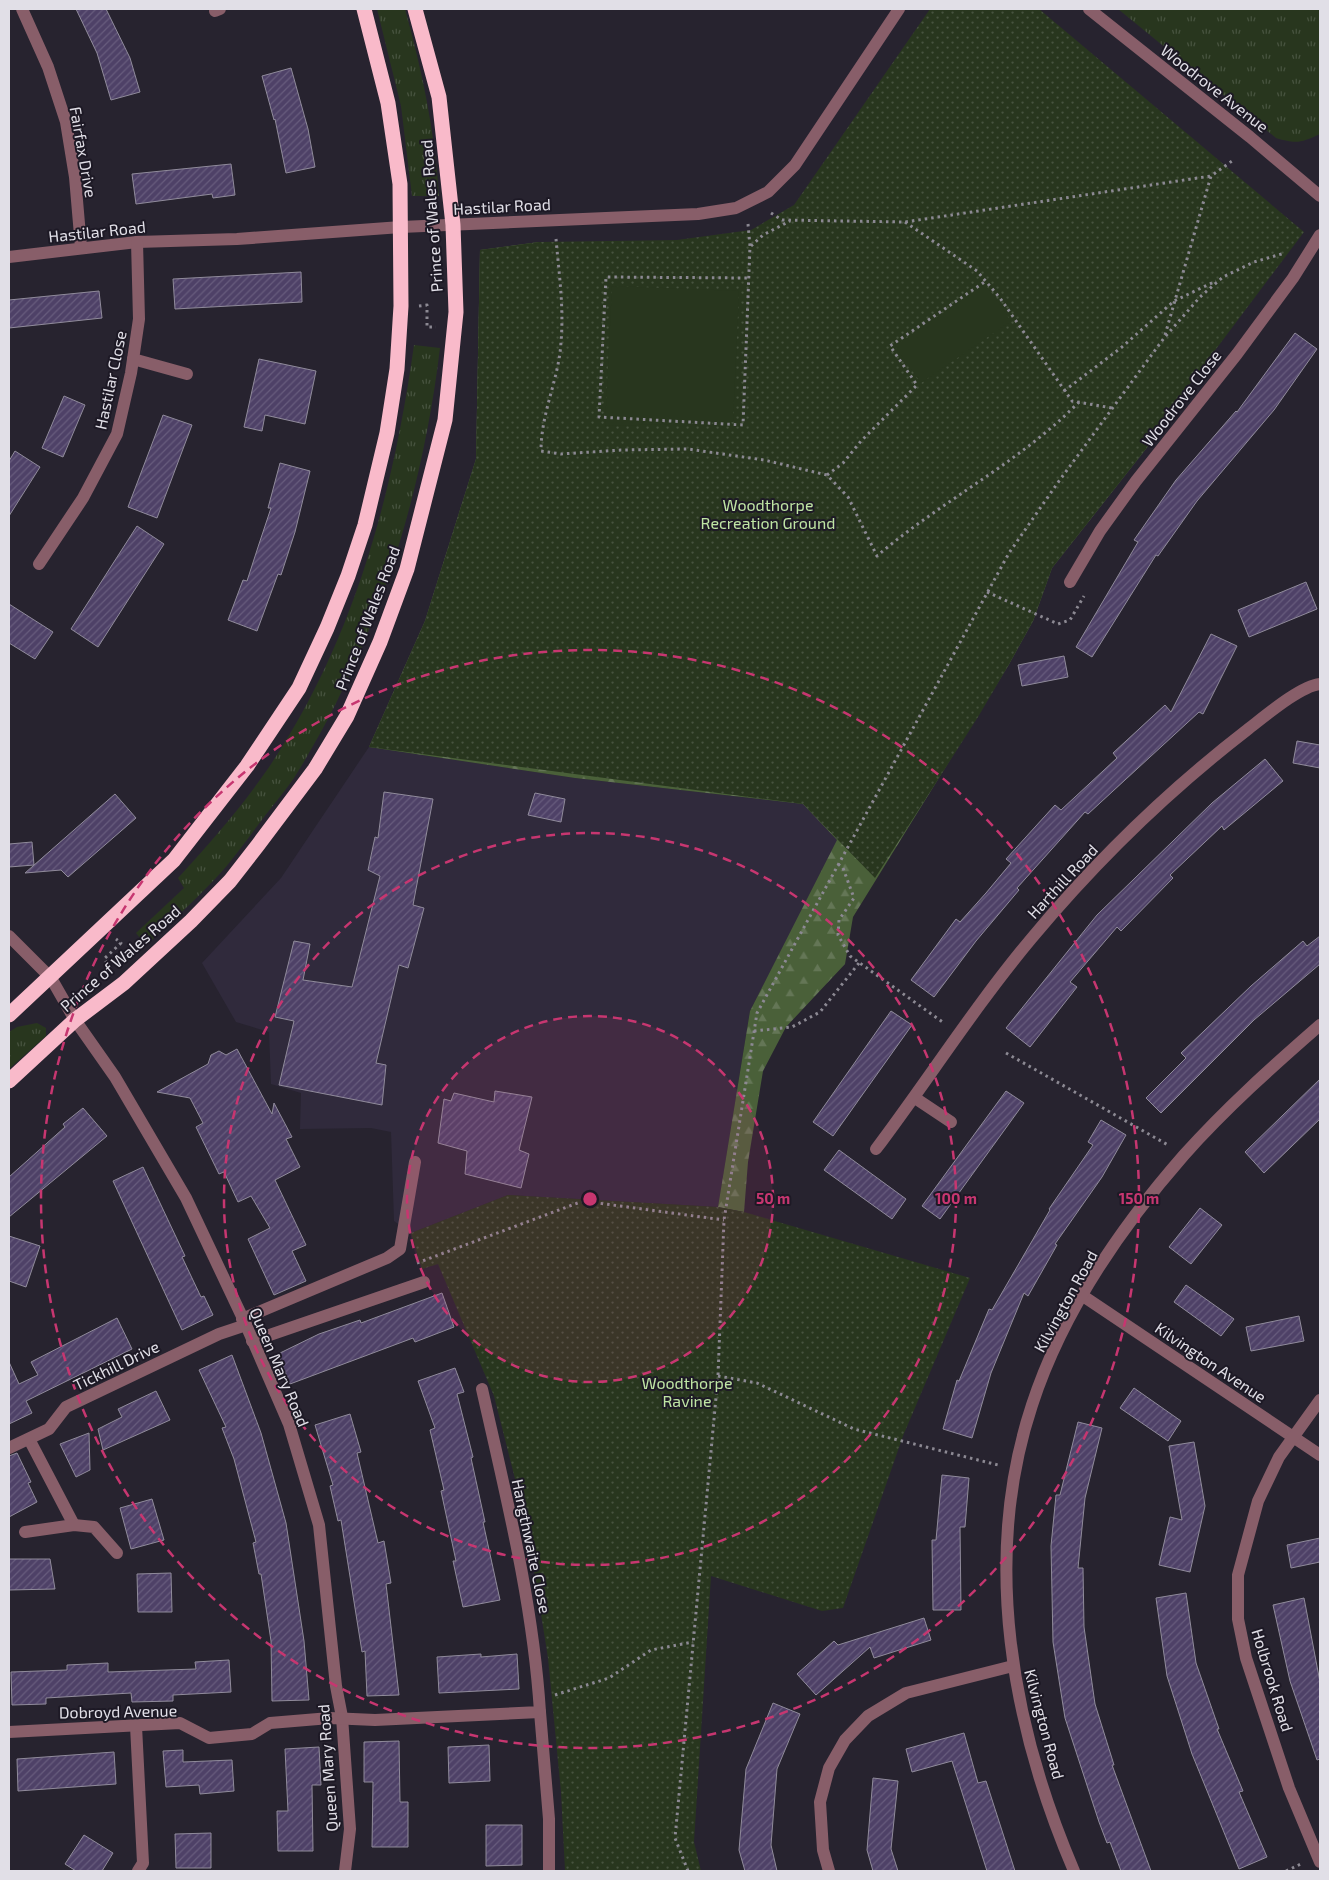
<svg xmlns="http://www.w3.org/2000/svg" width="1329" height="1880" viewBox="0 0 1329 1880" font-family="'Exo 2',sans-serif">
<style>
.built{fill:#302a3c}
.grass{fill:url(#grass-tufts)}
.forest{fill:url(#forest-firs)}
.park{fill:url(#park-dots)}
.garden{fill:#28361e}
.building{fill:url(#building-hatch);stroke:#908b9b}
.lines{fill:none;stroke-linecap:round;stroke-linejoin:round}
.path{stroke:#8c8993;stroke-width:3;stroke-dasharray:2.5 4;stroke-linecap:butt}
.minor{stroke:#885e69;stroke-width:12}
.highway{stroke:#f9baca;stroke-width:15}
.ring{fill:none;stroke:#c73670;stroke-width:2.5;stroke-dasharray:9 6}
.labels{text-anchor:middle;dominant-baseline:central;stroke-width:4;stroke-linejoin:round;paint-order:stroke}
.street-label{font-size:16px;fill:#e1dfe7;stroke:#1d1925}
.park-label{font-size:16px;fill:#bfe5a4;stroke:#1d1925}
.centre{fill:#c73670;stroke:#1d1925;stroke-width:2.5}
.ring-label{font-size:15px;text-anchor:middle;font-weight:bold;fill:#c73670;stroke:#1d1925;stroke-width:4;stroke-linejoin:round;paint-order:stroke}
</style>
<defs>
<pattern id="grass-tufts" width="24" height="20" patternUnits="userSpaceOnUse" patternTransform="scale(1.25)"><rect width="24" height="20" fill="#28361e"/><path d="M3 7l-1-3M5 7V3M7 7l1-3M15 17l-1-3M17 17v-4M19 17l1-3" fill="none" stroke="#47533f"/></pattern>
<pattern id="forest-firs" width="22" height="20" patternUnits="userSpaceOnUse" patternTransform="scale(1.25)"><rect width="22" height="20" fill="#4a6039"/><path d="M5 1l3.5 6h-7zM16 11l3.5 6h-7z" fill="#647656"/></pattern>
<pattern id="park-dots" width="8" height="8" patternUnits="userSpaceOnUse" patternTransform="scale(1.25)"><rect width="8" height="8" fill="#28361e"/><path d="M2 2h.1M6 6h.1" fill="none" stroke="#47533f" stroke-width="1.8" stroke-linecap="round"/></pattern>
<pattern id="building-hatch" width="6" height="6" patternUnits="userSpaceOnUse" patternTransform="scale(1.25)"><rect width="6" height="6" fill="#4e4167"/><path d="M-1 1l2-2M0 6l6-6M5 7l2-2" fill="none" stroke="#675c7d"/></pattern>
</defs>
<rect width="100%" height="100%" fill="#27232f"/>
<!-- built -->
<polygon class="built" points="369,747 575,778 803,804 838,841 750,1011 718,1207 508,1195 411,1233 394,1221 391,1132 371,1128 300,1129 301,1093 271,1084 269,1032 236,1022 202,963 281,878"/>
<!-- grass -->
<g class="grass">
<path d="M377,9h28c17,61 30,123 34,187h-27l-11,-90z"/>
<path d="M1118,9h202v125c-19,9 -24,10 -44,4z"/>
<path d="M414,345l26,3c-18,150 -65,301 -146,430 -9,13 -20,26 -30,39 -16,21 -31,43 -49,62 -24,25 -49,48 -74,71l-6,-7 5,-5 -4,-5 48,-45 -6,-10c31,-34 62,-69 89,-108 86,-126 126,-275 147,-425z"/>
<polygon points="37,1023 46,1028 46,1036 9,1069 9,1032 17,1027"/>
</g>
<!-- forest -->
<polygon class="forest" points="539,242 542,420 1129,431 1149,445 1052,568 1033,621 1008,666 853,917 845,964 786,1027 763,1071 748,1162 744,1212 718,1207 750,1011 837,840 803,804 575,778 369,747 425,621 476,459 480,250"/>
<!-- park -->
<g class="park">
<polygon points="930,9 1039,9 1304,232 1171,409 1149,445 1052,568 1033,621 1008,666 978,717 875,878 803,804 369,747 425,621 476,459 480,250 539,242 677,240 751,230 794,205"/>
<polygon points="508,1195 718,1207 744,1212 970,1278 903,1436 843,1608 822,1611 711,1576 694,1842 701,1871 565,1871 561,1792 548,1658 527,1526 494,1396 438,1264 422,1269 411,1233"/>
</g>
<!-- garden -->
<g class="garden">
<polygon points="985,284 1011,321 921,383 895,346"/>
<polygon points="612,286 739,291 733,422 605,426"/>
</g>
<!-- building -->
<g class="building">
<polygon points="76,9 106,9 130,58 140,92 111,100 97,53"/>
<polygon points="291,68 308,129 315,167 286,173 275,119 274,120 262,76"/>
<polygon points="231,164 235,195 213,198 212,194 136,204 132,174"/>
<polygon points="301,272 302,302 175,309 173,279"/>
<polygon points="99,291 102,318 9,328 9,300"/>
<polygon points="1295,333 1317,349 1274,410 1197,501 1158,556 1156,555 1092,657 1076,647 1138,542 1134,540 1176,480 1236,411 1237,412"/>
<polygon points="259,359 316,371 305,424 265,415 262,431 244,427"/>
<polygon points="64,396 85,405 63,457 42,448"/>
<polygon points="163,415 192,425 157,518 128,507"/>
<polygon points="15,451 40,467 9,516 9,461"/>
<polygon points="280,463 310,471 295,532 281,575 278,574 257,631 228,620 243,580 247,581 259,544 271,508 268,508"/>
<polygon points="137,526 164,544 98,647 71,629"/>
<polygon points="1306,582 1317,609 1249,637 1238,610"/>
<polygon points="9,604 53,632 35,659 9,643"/>
<polygon points="1211,634 1237,646 1203,714 1199,712 1088,814 1085,812 1017,888 1019,890 976,941 934,997 911,980 956,919 960,922 986,893 1011,863 1006,859 1055,805 1061,810 1117,758 1113,753 1165,705 1171,712"/>
<polygon points="1064,656 1068,677 1022,686 1018,665"/>
<polygon points="1297,741 1320,745 1320,768 1293,763"/>
<polygon points="1265,759 1283,781 1224,830 1222,826 1170,875 1173,878 1121,931 1117,927 1070,982 1077,987 1030,1047 1006,1028 1097,915 1212,803"/>
<polygon points="384,792 433,799 413,905 424,908 408,968 399,965 376,1063 386,1065 382,1105 279,1085 294,1021 275,1017 294,941 310,944 303,980 352,987 380,876 368,870 375,837 378,838"/>
<polygon points="535,793 565,799 561,822 528,815"/>
<polygon points="115,794 136,818 68,877 61,870 25,873"/>
<polygon points="32,842 34,865 9,867 9,844"/>
<polygon points="1320,936 1320,964 1254,1020 1161,1113 1146,1098 1186,1058 1181,1053 1251,986 1303,941 1307,946"/>
<polygon points="891,1011 912,1025 833,1136 813,1122"/>
<polygon points="237,1049 272,1114 274,1103 292,1137 286,1139 300,1167 275,1180 306,1245 292,1251 306,1281 274,1295 248,1239 270,1228 251,1196 238,1202 224,1172 219,1174 196,1127 203,1123 190,1098 157,1092 208,1064 211,1055 219,1051 226,1055"/>
<polygon points="1320,1079 1320,1119 1264,1173 1245,1152"/>
<polygon points="495,1091 532,1097 519,1150 529,1154 521,1188 465,1174 467,1151 438,1143 444,1099 451,1101 454,1093 494,1102"/>
<polygon points="1006,1091 1024,1103 940,1219 922,1206"/>
<polygon points="83,1108 107,1136 9,1217 9,1177 65,1127 63,1124"/>
<polygon points="1101,1120 1126,1135 1102,1177 1055,1244 1057,1245 1028,1296 1024,1293 991,1373 972,1438 943,1429 957,1380 959,1381 989,1309 992,1310 1050,1210 1049,1209 1093,1145 1088,1142"/>
<polygon points="839,1150 906,1199 892,1219 824,1170"/>
<polygon points="143,1167 185,1256 182,1257 201,1297 204,1296 213,1315 182,1330 113,1181"/>
<polygon points="1200,1208 1222,1225 1191,1264 1169,1247"/>
<polygon points="9,1236 40,1246 26,1287 9,1281"/>
<polygon points="1186,1285 1234,1319 1221,1336 1174,1302"/>
<polygon points="442,1293 454,1327 415,1342 413,1338 290,1384 278,1354 319,1334 360,1320 361,1323"/>
<polygon points="1299,1316 1304,1341 1251,1351 1246,1327"/>
<polygon points="117,1318 132,1349 26,1401 32,1413 9,1424 9,1362 19,1384 38,1375 31,1362"/>
<polygon points="232,1355 261,1433 286,1523 304,1641 309,1700 272,1701 271,1641 261,1574 259,1574 253,1543 256,1542 234,1459 222,1428 226,1427 199,1370"/>
<polygon points="455,1368 464,1392 457,1394 473,1457 471,1458 485,1522 483,1522 500,1600 463,1607 453,1561 456,1561 441,1491 444,1490 430,1430 435,1428 418,1381"/>
<polygon points="1134,1388 1181,1421 1168,1441 1120,1408"/>
<polygon points="156,1391 170,1420 103,1450 98,1429 122,1417 118,1409"/>
<polygon points="350,1414 361,1452 357,1453 378,1543 384,1541 391,1583 386,1584 399,1695 367,1696 365,1651 362,1652 341,1520 338,1521 330,1486 333,1485 315,1425"/>
<polygon points="1078,1422 1102,1428 1085,1498 1078,1568 1083,1568 1084,1627 1095,1704 1114,1765 1112,1765 1151,1871 1121,1871 1110,1842 1107,1843 1099,1822 1065,1718 1053,1642 1051,1546 1056,1495 1060,1495"/>
<polygon points="89,1433 90,1470 76,1477 60,1444"/>
<polygon points="1194,1442 1205,1506 1190,1572 1159,1565 1170,1517 1182,1520 1169,1446"/>
<polygon points="17,1453 31,1482 28,1483 37,1502 9,1517 9,1456"/>
<polygon points="942,1475 969,1478 965,1527 960,1527 961,1610 933,1610 932,1540 936,1540"/>
<polygon points="152,1499 164,1540 131,1549 120,1508"/>
<polygon points="1320,1538 1320,1562 1291,1568 1287,1545"/>
<polygon points="9,1559 50,1559 55,1589 9,1590"/>
<polygon points="171,1573 172,1612 138,1612 137,1574"/>
<polygon points="1186,1593 1196,1663 1219,1729 1217,1729 1243,1791 1239,1792 1267,1857 1239,1869 1192,1754 1167,1676 1156,1598"/>
<polygon points="1304,1598 1320,1682 1320,1759 1317,1760 1290,1681 1273,1605"/>
<polygon points="924,1618 931,1640 874,1658 870,1647 816,1695 797,1674 834,1641 838,1645"/>
<polygon points="481,1654 481,1657 517,1654 519,1689 439,1693 437,1657"/>
<polygon points="229,1660 231,1692 173,1695 173,1701 132,1702 131,1693 46,1698 46,1704 12,1705 11,1672 67,1670 67,1665 108,1663 108,1672 196,1669 195,1662"/>
<polygon points="773,1703 800,1714 777,1769 771,1845 777,1871 745,1871 739,1850 746,1769"/>
<polygon points="964,1733 978,1783 986,1781 1015,1871 987,1871 952,1761 912,1772 906,1749"/>
<polygon points="399,1741 400,1802 408,1802 408,1847 372,1847 373,1782 364,1782 364,1742"/>
<polygon points="489,1745 490,1781 449,1783 448,1747"/>
<polygon points="319,1747 321,1785 312,1785 313,1851 278,1851 277,1811 288,1811 285,1749"/>
<polygon points="183,1750 183,1762 232,1760 234,1791 200,1794 199,1785 166,1787 163,1751"/>
<polygon points="114,1752 116,1784 18,1791 17,1759"/>
<polygon points="873,1778 898,1781 891,1849 898,1871 873,1871 867,1850"/>
<polygon points="486,1825 522,1825 522,1865 486,1866"/>
<polygon points="211,1833 211,1868 176,1868 175,1834"/>
<polygon points="84,1835 113,1853 102,1871 76,1871 65,1864"/>
</g>
<g class="lines">
<!-- path -->
<g class="path">
<polyline points="771,213 782,220 905,222 1211,176"/>
<polyline points="905,222 977,271 1000,298 1072,401 1112,408"/>
<polyline points="748,224 750,246 743,425 599,417 606,277 749,278"/>
<path d="M556,239c3,34 8,69 5,103 -2,37 -20,70 -20,109l20,3 60,-4 67,-1 76,11 63,15 21,22 29,59c64,-55 142,-93 202,-154"/>
<polyline points="751,246 763,235 790,221"/>
<polyline points="419,306 427,305 427,327 436,327"/>
<polyline points="1165,335 1211,176 1232,161"/>
<polyline points="1064,391 1122,347 1174,301 1216,281"/>
<polyline points="827,475 843,463 861,441 917,385 890,346 986,281"/>
<polyline points="987,592 1058,624 1070,620 1084,596"/>
<polyline points="838,864 843,868 854,898 839,920 838,935 850,956 944,1023"/>
<polyline points="111,968 104,959 121,943 116,939"/>
<polyline points="754,1031 792,1027 820,1012 859,963"/>
<polyline points="1006,1053 1168,1145"/>
<polyline points="417,1263 583,1201 724,1220"/>
<polyline points="718,1376 757,1383 854,1429 998,1465"/>
<polyline points="555,1695 609,1678 651,1650 693,1642"/>
<polyline points="688,1871 675,1838 718,1376 724,1220 757,1013 1009,553 1059,481 1164,338 1200,297 1223,277 1254,262 1285,253"/>
<polyline points="1286,1871 1301,1864"/>
</g>
<!-- minor -->
<g class="minor">
<polyline points="22,9 48,67 66,122 75,177 81,247"/>
<polyline points="1089,9 1250,137 1320,196"/>
<polyline points="215,11 220,9"/>
<polyline points="9,257 137,242 237,239 401,227 698,214 736,208 768,192 795,165 899,9"/>
<polyline points="133,359 187,374"/>
<polyline points="39,564 83,498 117,434 131,373 139,319 137,242"/>
<polyline points="1070,582 1100,531 1136,481 1237,354 1293,278 1320,235"/>
<polyline points="9,936 51,978 75,1020 115,1077 186,1198 246,1325 289,1424 319,1525 336,1686 342,1717 350,1829 345,1871"/>
<polyline points="915,1098 951,1122"/>
<path d="M876,1149c52,-69 99,-143 155,-210 64,-77 137,-148 216,-209 17,-13 53,-44 73,-46"/>
<polyline points="1083,1296 1320,1455"/>
<polyline points="242,1319 387,1258 400,1249 415,1162"/>
<polyline points="252,1341 424,1282"/>
<polyline points="1320,1400 1279,1457 1258,1501 1238,1575 1238,1619 1246,1658 1289,1788 1320,1862"/>
<polyline points="29,1439 74,1525"/>
<polyline points="9,1448 49,1429 66,1407 219,1334 246,1325"/>
<polyline points="25,1532 74,1525 94,1527 117,1553"/>
<polyline points="540,1712 549,1819 549,1871"/>
<polyline points="136,1726 143,1863 138,1871"/>
<path d="M9,1732l171,-9 29,15 43,-4 18,-11 60,-5 45,2 165,-8c-7,-110 -34,-216 -58,-323"/>
<polyline points="829,1871 823,1850 820,1802 829,1768 845,1740 868,1716 906,1693 1013,1666"/>
<path d="M1074,1871c-62,-145 -93,-312 -42,-466 30,-92 89,-178 152,-250 42,-47 89,-89 136,-130"/>
</g>
<!-- highway -->
<g class="highway">
<polyline points="9,1015 174,860 247,766 299,688 327,628 348,576 365,525 387,433 397,369 401,306 400,184 388,103 364,9"/>
<polyline points="9,1081 75,1020 124,983 191,921 230,881 258,845 315,769 347,716 380,642 407,569 445,420 456,312 453,225 439,97 415,9"/>
</g>
</g>
<!-- distance rings -->
<circle cx="590" cy="1199" r="183" fill="#c73670" fill-opacity=".12"/>
<g class="ring">
<circle cx="590" cy="1199" r="183"/>
<circle cx="590" cy="1199" r="366"/>
<circle cx="590" cy="1199" r="549"/>
</g>
<g class="labels">
<!-- street labels -->
<g class="street-label">
<text transform="translate(1215 88) rotate(38)">Woodrove Avenue</text>
<text transform="translate(84 152) rotate(80)">Fairfax Drive</text>
<text transform="translate(502 206) rotate(-3)">Hastilar Road</text>
<text transform="translate(431 216) rotate(-94)">Prince of Wales Road</text>
<text transform="translate(97 231) rotate(-6)">Hastilar Road</text>
<text transform="translate(110 380) rotate(-78)">Hastilar Close</text>
<text transform="translate(1181 398) rotate(-52)">Woodrove Close</text>
<text transform="translate(367 618) rotate(-69)">Prince of Wales Road</text>
<text transform="translate(1062 881) rotate(-47)">Harthill Road</text>
<text transform="translate(120 958) rotate(-41)">Prince of Wales Road</text>
<text transform="translate(1065 1301) rotate(-61)">Kilvington Road</text>
<text transform="translate(1211 1362) rotate(34)">Kilvington Avenue</text>
<text transform="translate(116 1365) rotate(-26)">Tickhill Drive</text>
<text transform="translate(280 1367) rotate(67)">Queen Mary Road</text>
<text transform="translate(532 1546) rotate(78)">Hangthwaite Close</text>
<text transform="translate(1273 1680) rotate(73)">Holbrook Road</text>
<text transform="translate(118 1711) rotate(-1)">Dobroyd Avenue</text>
<text transform="translate(1045 1724) rotate(75)">Kilvington Road</text>
<text transform="translate(327 1768) rotate(-94)">Queen Mary Road</text>
</g>
<!-- park labels -->
<g class="park-label">
<text x="768" y="504">Woodthorpe<tspan x="768" dy="18">Recreation Ground</tspan></text>
<text x="687" y="1382">Woodthorpe<tspan x="687" dy="18">Ravine</tspan></text>
</g>
</g>
<circle cx="590" cy="1199" r="8" class="centre"/>
<g class="ring-label">
<text x="773" y="1204">50 m</text>
<text x="956" y="1204">100 m</text>
<text x="1139" y="1204">150 m</text>
</g>
<!-- border -->
<rect width="1329" height="1880" fill="none" stroke="#e1dfe7" stroke-width="20"/>
</svg>
